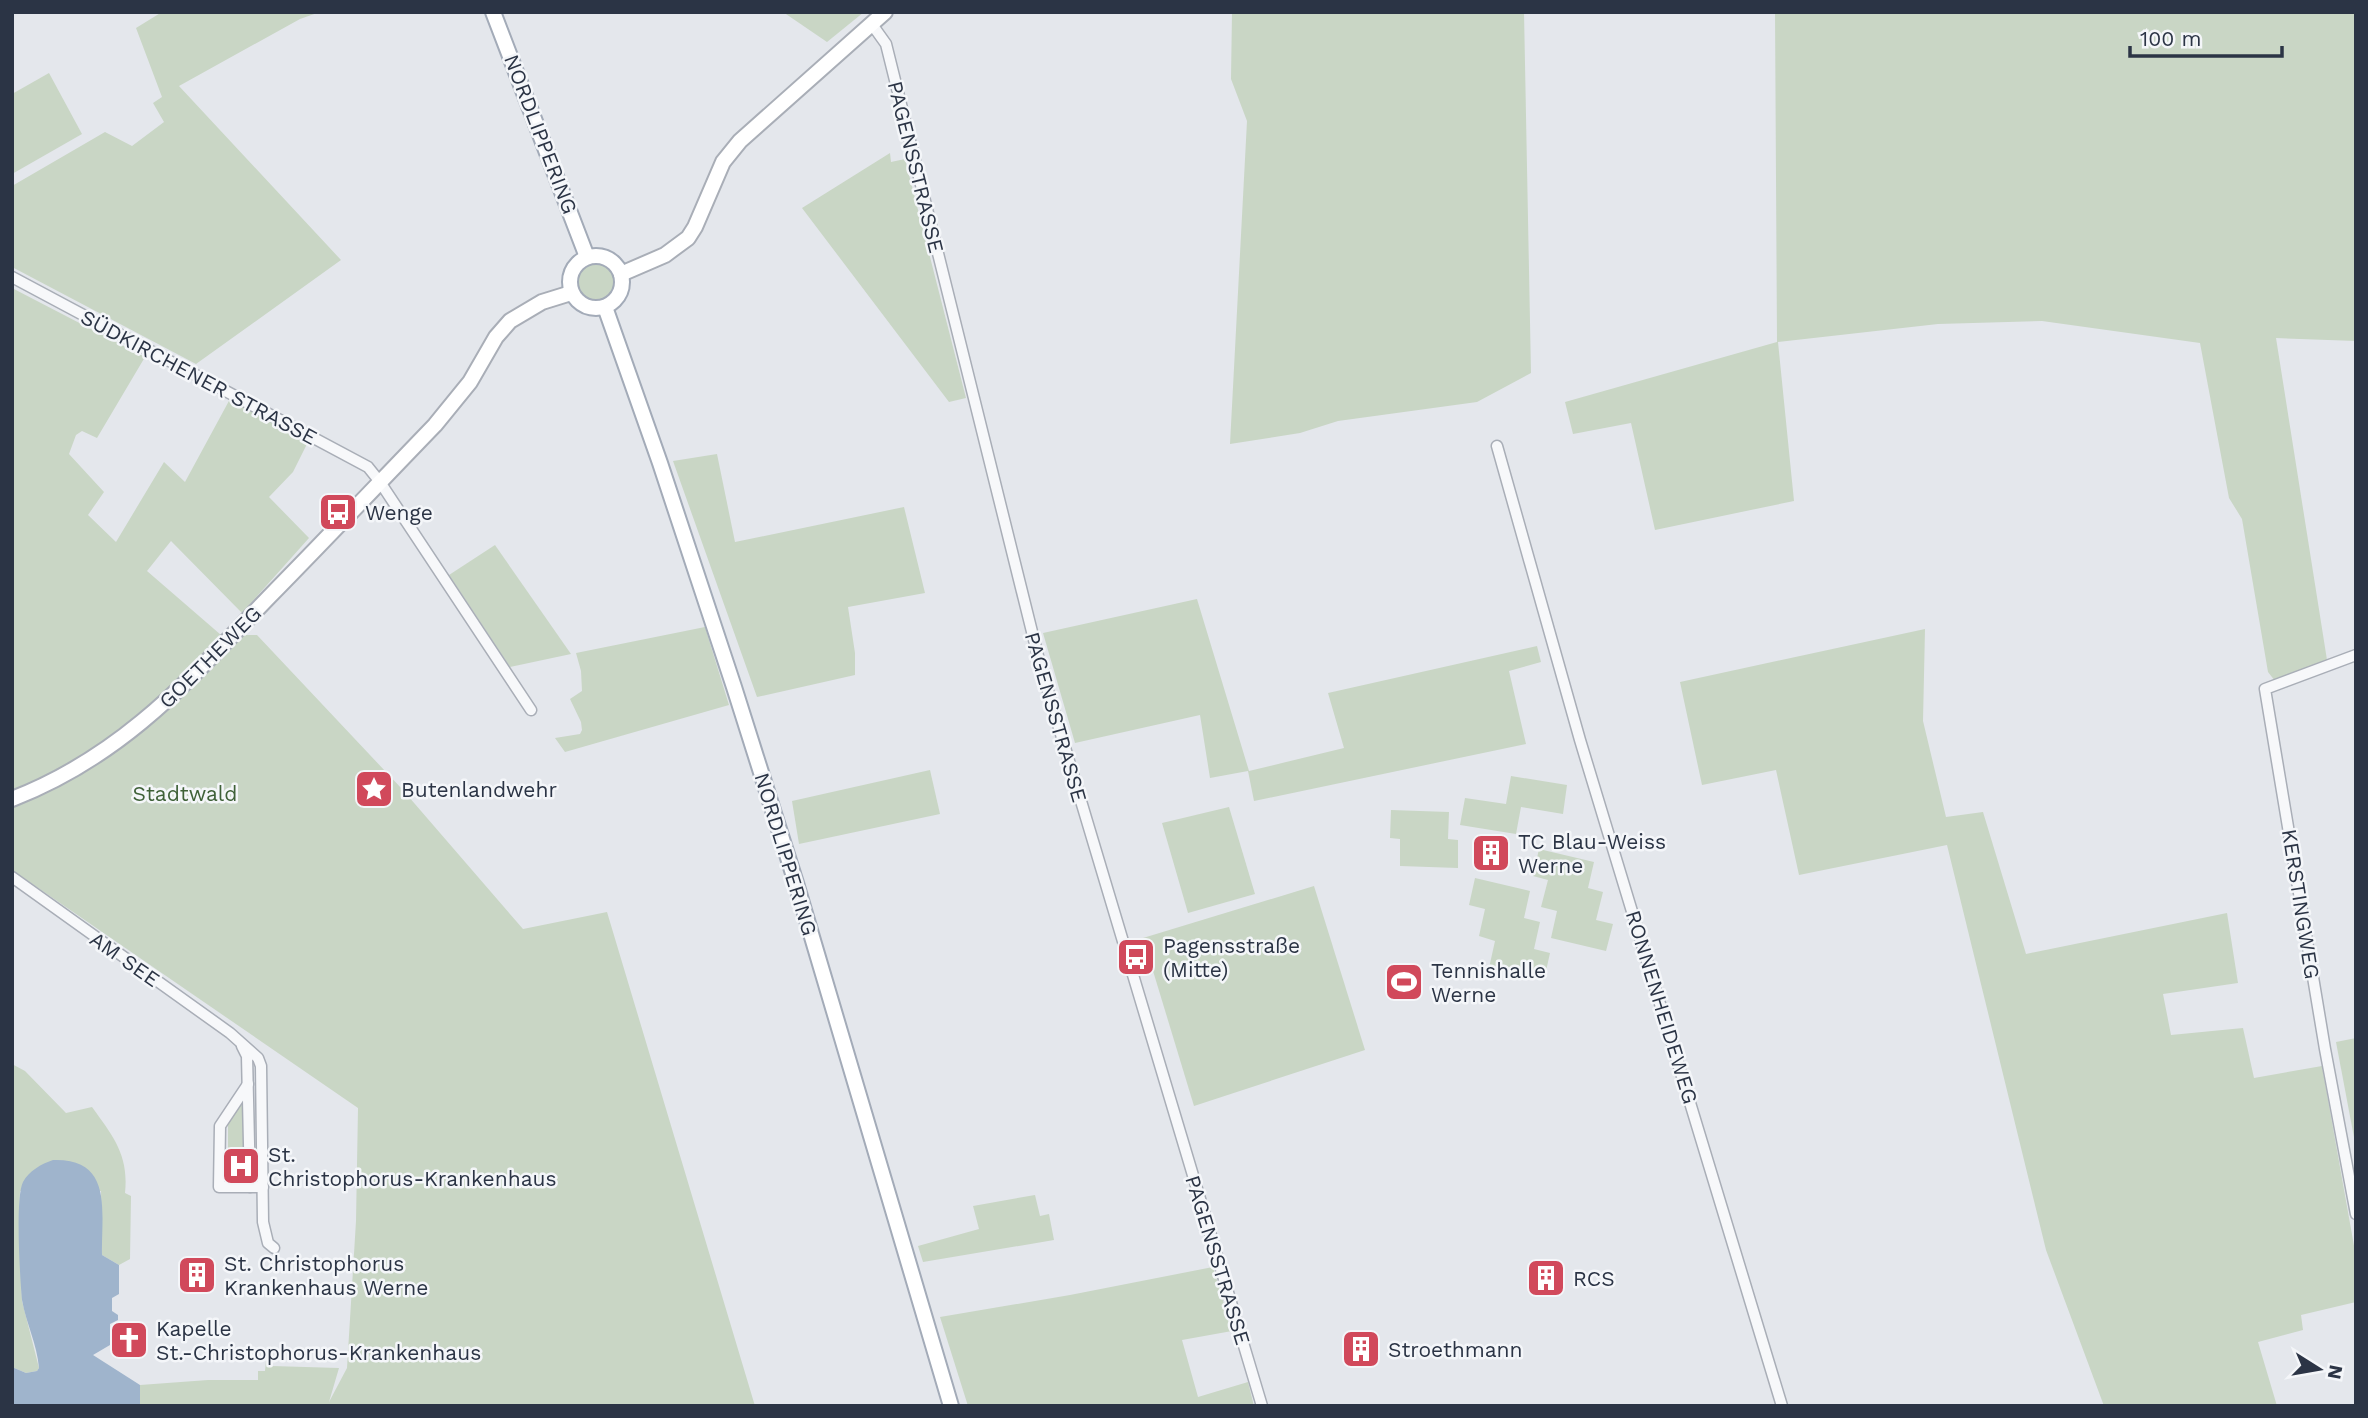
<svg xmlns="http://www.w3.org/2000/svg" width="2368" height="1418" viewBox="0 0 2368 1418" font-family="'Work Sans',sans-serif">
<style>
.green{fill:#c9d6c5}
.water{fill:#9fb4cc}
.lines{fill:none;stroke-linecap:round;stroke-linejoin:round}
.street-casing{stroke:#a9aeb7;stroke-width:13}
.secondary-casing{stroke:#a9aeb7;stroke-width:18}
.primary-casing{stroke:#a3abb8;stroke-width:18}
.street{stroke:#f7f8fa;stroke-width:10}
.secondary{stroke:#fff;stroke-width:14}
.primary{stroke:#fff;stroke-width:14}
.labels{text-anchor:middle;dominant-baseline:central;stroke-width:5;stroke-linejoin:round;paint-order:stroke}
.street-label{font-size:21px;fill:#2b3445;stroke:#f4f6f9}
.poi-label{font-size:21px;fill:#2b3445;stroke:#f4f6f9;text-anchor:start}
.park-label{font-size:21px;fill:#3f6138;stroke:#f4f6f9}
</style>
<rect width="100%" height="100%" fill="#e4e7ec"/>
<!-- green -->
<g class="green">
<polygon points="162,12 320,12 300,19 179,86 341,260 196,364 12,267 12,186 105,132 132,146 164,122 153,103 162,97 136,28"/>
<polygon points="783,12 864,12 827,42"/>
<polygon points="1232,12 1524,12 1531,373 1477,402 1338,421 1300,433 1230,444 1247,121 1231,79"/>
<polygon points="1775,12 2356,12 2356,341 2276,338 2327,660 2275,681 2268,672 2242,519 2229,498 2200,343 2042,321 1938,324 1778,342 1794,501 1655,530 1631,423 1573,434 1565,402 1777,342"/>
<polygon points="49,73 82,134 12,174 12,94"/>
<polygon points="890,153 891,162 905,159 966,398 949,402 802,208"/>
<circle cx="595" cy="282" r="20"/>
<polygon points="12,288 145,357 97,438 82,431 76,435 69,454 104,492 88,515 116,542 164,462 185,482 230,399 308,442 293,472 269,497 309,538 242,613 171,541 147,571 221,635 257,635 402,789 523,929 607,912 755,1406 140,1406 140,1385 208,1380 258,1380 258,1371 265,1371 266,1361 270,1361 272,1366 339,1368 329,1402 347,1368 356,1221 358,1108 12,870"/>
<polygon points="717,454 735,542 904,507 925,593 848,607 855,653 855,675 757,697 673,461"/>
<polygon points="495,545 571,654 510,667 449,575"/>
<polygon points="1197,599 1249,771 1344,748 1328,693 1537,646 1541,662 1509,671 1526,744 1254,801 1248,771 1210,778 1200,715 1075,743 1043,633"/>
<polygon points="705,627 729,705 565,752 555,738 580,734 582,730 581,722 570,699 582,691 581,671 576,653"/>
<polygon points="1925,629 1923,721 1946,817 1983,812 2026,954 2227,913 2238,983 2163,994 2171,1035 2243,1028 2254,1078 2322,1066 2356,1257 2356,1302 2301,1315 2303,1330 2258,1342 2277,1406 2104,1406 2046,1250 1947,845 1799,875 1776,770 1702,785 1680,682"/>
<polygon points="930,770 940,814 799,844 792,801"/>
<polygon points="1511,776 1567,785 1563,814 1521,807 1516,834 1460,825 1465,798 1506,804"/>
<polygon points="1229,807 1255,894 1188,913 1162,823"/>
<polygon points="1391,810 1449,812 1448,839 1458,840 1458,868 1400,866 1400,839 1390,838"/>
<polygon points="1539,849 1594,862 1588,888 1603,892 1596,920 1613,924 1606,951 1551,938 1557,911 1541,907 1548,880 1533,876"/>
<polygon points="1475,878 1530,891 1524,918 1540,922 1534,949 1550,953 1544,980 1489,968 1495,941 1479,936 1485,909 1469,905"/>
<polygon points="1314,886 1365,1050 1194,1106 1143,938"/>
<polygon points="2356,1038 2356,1148 2336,1042"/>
<path d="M12,1064l13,7 41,42 26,-6c21,29 37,48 33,86l6,3 -1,63 -11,6 -17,-10 -1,-64h-81l-1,36 3,74 17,67 -2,3 -11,2 -14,-6z"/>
<polygon points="243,1104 245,1108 244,1175 242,1178 231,1181 228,1174 228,1124 239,1105"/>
<polygon points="1035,1195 1040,1216 1049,1214 1054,1240 923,1262 918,1246 979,1229 973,1206"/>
<polygon points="1213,1267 1232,1331 1182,1340 1198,1397 1248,1382 1254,1406 968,1406 940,1317 1070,1295"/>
</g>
<!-- water -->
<path class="water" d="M53,1160c61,-2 48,52 49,95l17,10v29l-7,4v13l6,4v5l-8,4v21l-17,10 47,30v21h-128v-39l14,6 11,-2 2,-3c-2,-24 -13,-45 -17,-68 -2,-22 -7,-102 1,-118 6,-11 18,-18 30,-22z"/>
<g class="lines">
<defs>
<g id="street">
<polyline points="871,23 886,44 1040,664 1262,1406"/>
<polyline points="12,277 368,467 380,482 531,710"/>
<polyline points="1497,446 1580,740 1782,1406"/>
<polyline points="2356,655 2265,689 2325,1049 2356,1214"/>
<polyline points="12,877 230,1033 258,1058 261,1066 263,1222 268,1243 274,1248"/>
<polyline points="242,1046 247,1056 250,1187"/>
<polyline points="248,1084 220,1126 219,1187 263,1187"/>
</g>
<g id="secondary">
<polyline points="621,274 665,255 688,238 695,227 723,162 740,141 885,12"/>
<path d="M12,799c111,-43 177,-119 257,-202 56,-57 111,-115 166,-172l35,-43 26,-45 14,-16 32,-19 29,-9"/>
</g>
<g id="primary">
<polyline points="493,12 587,257"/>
<circle cx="596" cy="282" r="26"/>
<polyline points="605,307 660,463 734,687 796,883 951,1406"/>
</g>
</defs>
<!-- street casing -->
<use href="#street" class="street-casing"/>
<!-- secondary casing -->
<use href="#secondary" class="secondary-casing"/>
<!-- primary casing -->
<use href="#primary" class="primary-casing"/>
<!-- street -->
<use href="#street" class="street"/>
<!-- secondary -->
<use href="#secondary" class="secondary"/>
<!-- primary -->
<use href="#primary" class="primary"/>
</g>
<!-- icons -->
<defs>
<symbol id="bus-square" viewBox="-11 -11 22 22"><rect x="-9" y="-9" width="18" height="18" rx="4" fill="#d1495b" stroke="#f4f6f9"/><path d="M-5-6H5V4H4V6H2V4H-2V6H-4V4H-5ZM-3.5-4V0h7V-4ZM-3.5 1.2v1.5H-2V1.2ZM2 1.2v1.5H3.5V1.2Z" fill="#fff"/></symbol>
<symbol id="sight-square" viewBox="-11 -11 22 22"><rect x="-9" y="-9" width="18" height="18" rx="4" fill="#d1495b" stroke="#f4f6f9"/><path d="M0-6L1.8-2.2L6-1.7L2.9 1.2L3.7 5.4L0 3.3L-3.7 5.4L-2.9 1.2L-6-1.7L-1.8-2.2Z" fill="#fff"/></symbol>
<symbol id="building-square" viewBox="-11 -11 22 22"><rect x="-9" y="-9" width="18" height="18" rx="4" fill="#d1495b" stroke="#f4f6f9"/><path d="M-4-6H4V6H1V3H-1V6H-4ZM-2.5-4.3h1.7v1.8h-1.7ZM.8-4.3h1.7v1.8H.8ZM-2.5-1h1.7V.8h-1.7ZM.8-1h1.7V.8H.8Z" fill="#fff"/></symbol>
<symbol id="stadium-square" viewBox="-11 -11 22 22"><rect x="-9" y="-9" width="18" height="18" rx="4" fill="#d1495b" stroke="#f4f6f9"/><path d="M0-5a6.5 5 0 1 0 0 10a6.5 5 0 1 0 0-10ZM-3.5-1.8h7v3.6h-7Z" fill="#fff"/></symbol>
<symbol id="hospital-square" viewBox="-11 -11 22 22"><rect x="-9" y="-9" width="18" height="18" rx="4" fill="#d1495b" stroke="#f4f6f9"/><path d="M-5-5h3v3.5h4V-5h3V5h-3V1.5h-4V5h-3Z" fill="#fff"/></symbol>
<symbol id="church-square" viewBox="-11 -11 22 22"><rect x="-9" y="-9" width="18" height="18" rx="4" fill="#d1495b" stroke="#f4f6f9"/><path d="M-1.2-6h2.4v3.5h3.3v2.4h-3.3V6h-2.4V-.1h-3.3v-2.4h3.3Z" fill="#fff"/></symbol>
</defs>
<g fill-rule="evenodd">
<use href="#bus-square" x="316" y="490" width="44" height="44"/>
<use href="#sight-square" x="352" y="767" width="44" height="44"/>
<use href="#building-square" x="1469" y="831" width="44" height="44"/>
<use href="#bus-square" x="1114" y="935" width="44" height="44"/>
<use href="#stadium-square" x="1382" y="960" width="44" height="44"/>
<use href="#hospital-square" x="219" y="1144" width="44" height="44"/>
<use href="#building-square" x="175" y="1253" width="44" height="44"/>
<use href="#building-square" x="1524" y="1256" width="44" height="44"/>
<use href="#church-square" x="107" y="1318" width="44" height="44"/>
<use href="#building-square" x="1339" y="1327" width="44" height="44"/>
</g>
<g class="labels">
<!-- street labels -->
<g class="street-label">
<text transform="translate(541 134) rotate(69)">NORDLIPPERING</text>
<text transform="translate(916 167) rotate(76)">PAGENSSTRASSE</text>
<text transform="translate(199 377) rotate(28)">SÜDKIRCHENER STRASSE</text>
<text transform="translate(210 657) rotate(-45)">GOETHEWEG</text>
<text transform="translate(1056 717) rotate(74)">PAGENSSTRASSE</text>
<text transform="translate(786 854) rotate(73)">NORDLIPPERING</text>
<text transform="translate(2301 904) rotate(81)">KERSTINGWEG</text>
<text transform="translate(125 959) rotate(35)">AM SEE</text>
<text transform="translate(1662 1007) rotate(73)">RONNENHEIDEWEG</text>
<text transform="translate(1218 1260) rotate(73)">PAGENSSTRASSE</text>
</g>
<!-- poi labels -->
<g class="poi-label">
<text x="365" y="512">Wenge</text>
<text x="401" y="789">Butenlandwehr</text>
<text x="1518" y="841">TC Blau-Weiss<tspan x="1518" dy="24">Werne</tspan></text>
<text x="1163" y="945">Pagensstraße<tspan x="1163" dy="24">(Mitte)</tspan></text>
<text x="1431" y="970">Tennishalle<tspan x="1431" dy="24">Werne</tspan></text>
<text x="268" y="1154">St.<tspan x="268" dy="24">Christophorus-Krankenhaus</tspan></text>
<text x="224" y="1263">St. Christophorus<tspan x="224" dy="24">Krankenhaus Werne</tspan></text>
<text x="1573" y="1278">RCS</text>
<text x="156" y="1328">Kapelle<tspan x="156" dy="24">St.-Christophorus-Krankenhaus</tspan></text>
<text x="1388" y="1349">Stroethmann</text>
</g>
<!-- park labels -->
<g class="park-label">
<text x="185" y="793">Stadtwald</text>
</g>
</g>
<!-- border -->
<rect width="2368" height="1418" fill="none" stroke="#2b3445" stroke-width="28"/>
<!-- north arrow -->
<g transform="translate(2319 1369) rotate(101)" stroke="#f4f6f9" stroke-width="5" paint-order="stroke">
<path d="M0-5L12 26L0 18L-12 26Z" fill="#2b3445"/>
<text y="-10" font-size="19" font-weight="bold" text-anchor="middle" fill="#2b3445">N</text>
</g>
<!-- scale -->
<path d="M2130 46v10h152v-10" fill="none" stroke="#2b3445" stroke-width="3.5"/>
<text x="2140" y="46" font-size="21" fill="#2b3445" stroke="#f4f6f9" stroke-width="5" paint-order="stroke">100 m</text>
</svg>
